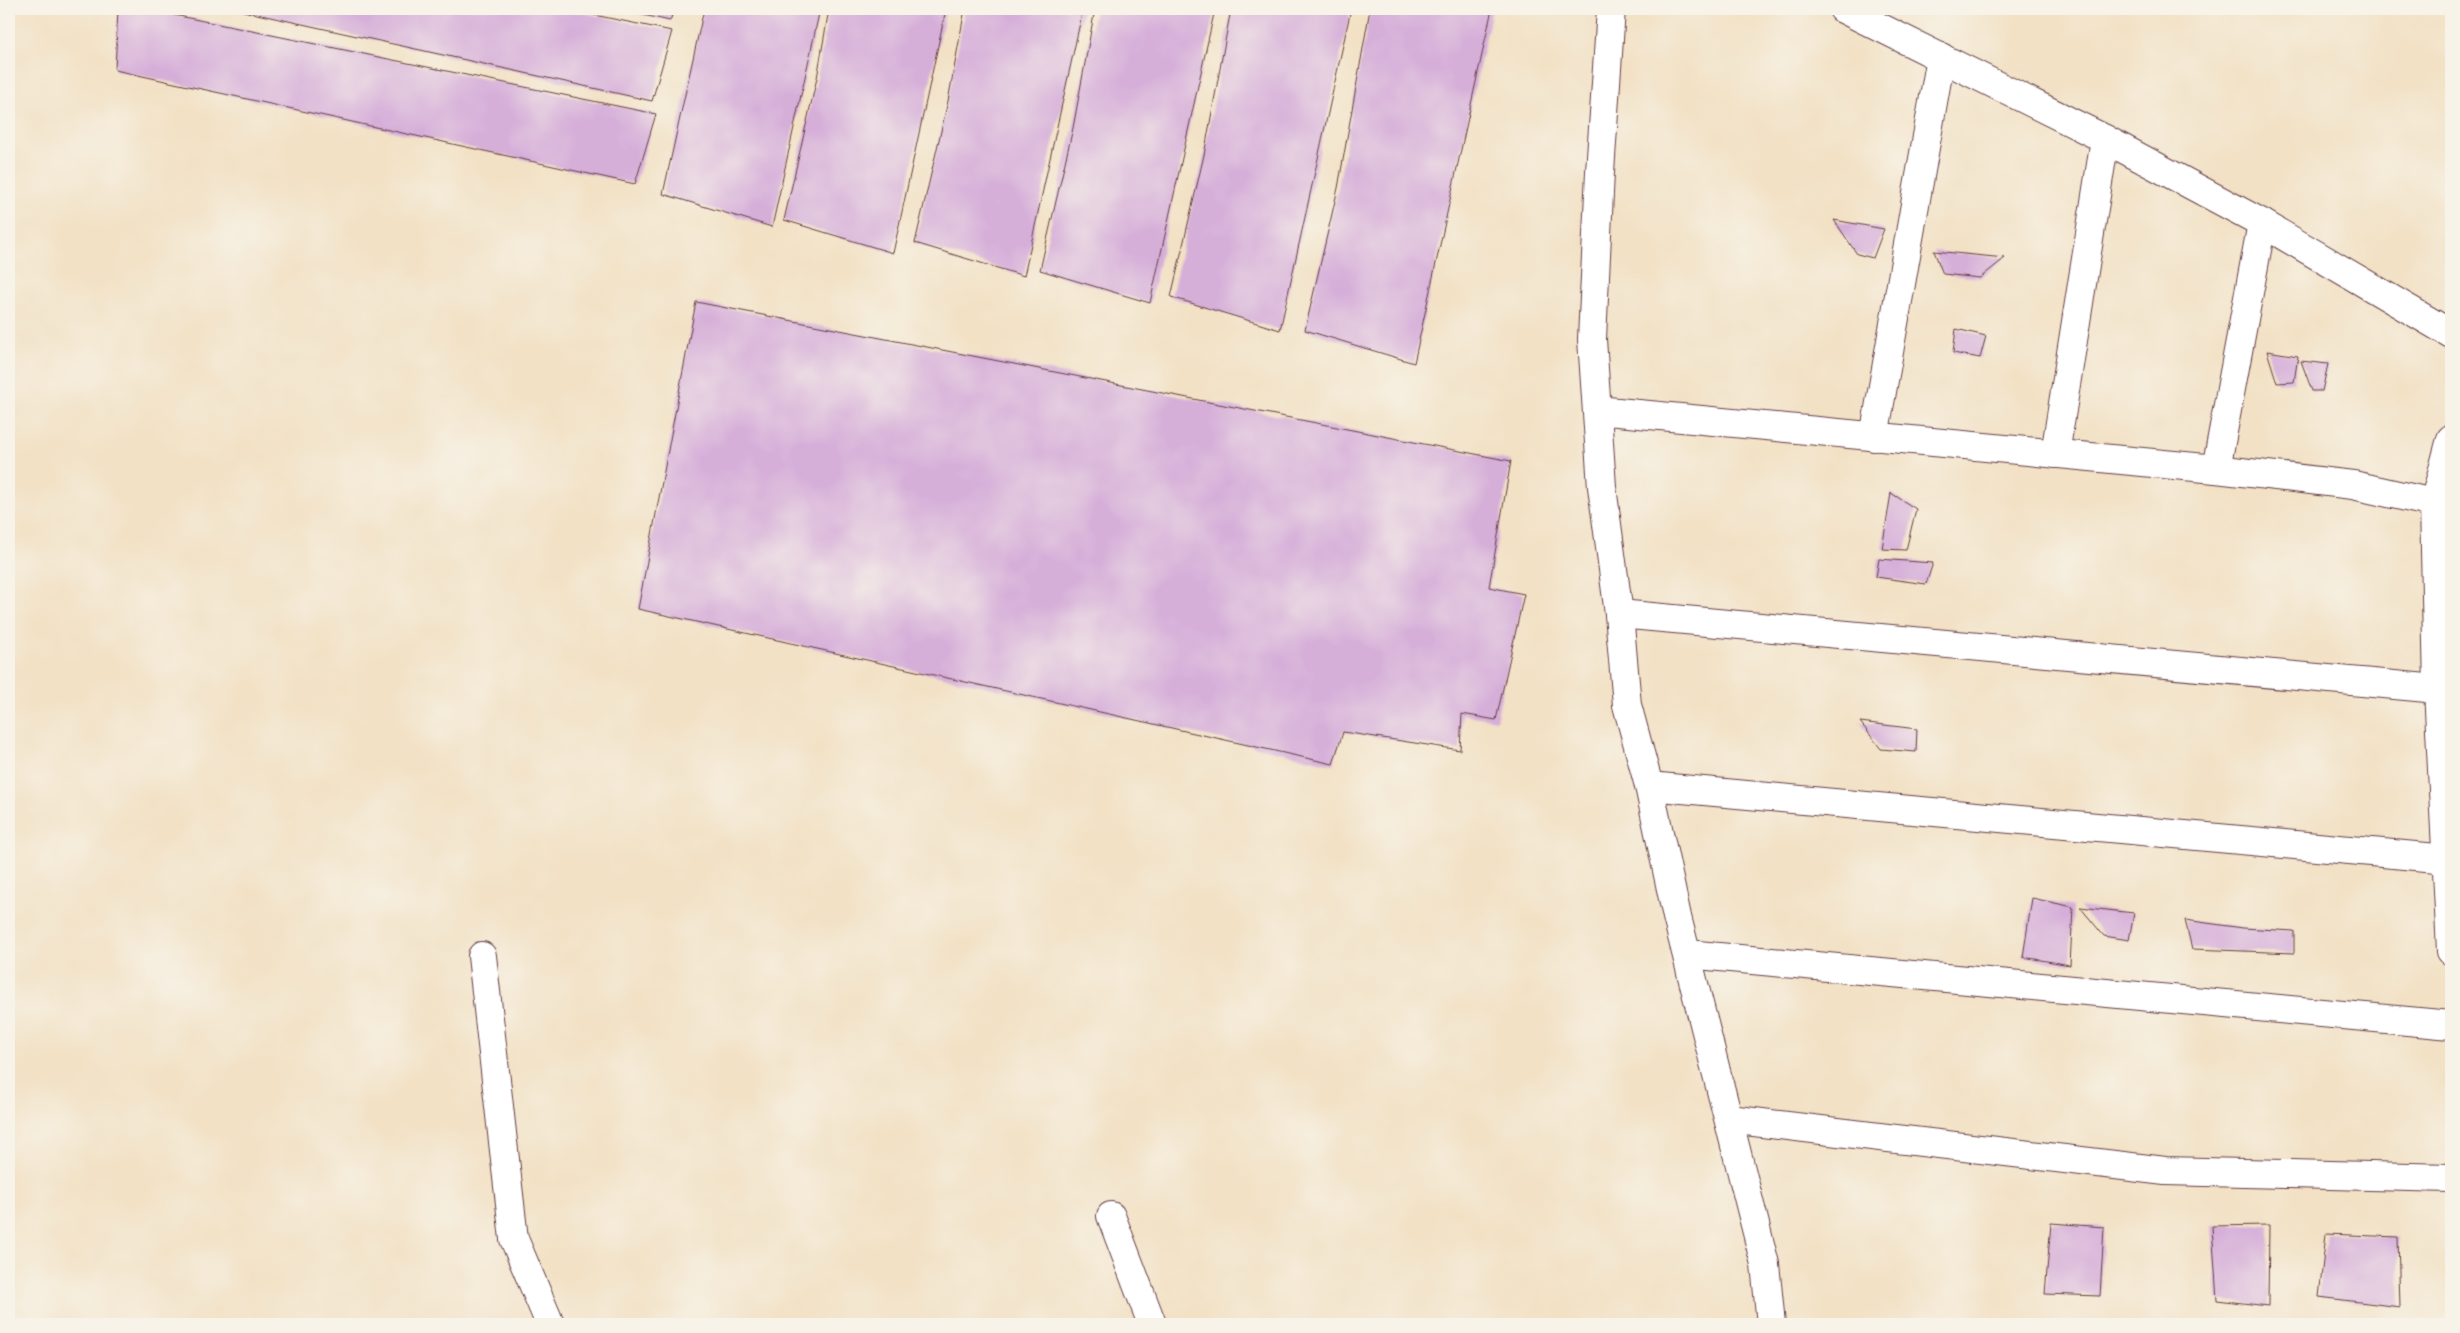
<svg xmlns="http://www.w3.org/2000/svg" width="2460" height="1333" viewBox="0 0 2460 1333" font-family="'Libre Bodoni',serif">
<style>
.building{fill:#d6afd9}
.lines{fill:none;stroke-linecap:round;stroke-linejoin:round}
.minor-casing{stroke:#633c42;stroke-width:30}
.minor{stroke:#fff;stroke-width:28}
</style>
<rect width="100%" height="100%" fill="#f7f3e8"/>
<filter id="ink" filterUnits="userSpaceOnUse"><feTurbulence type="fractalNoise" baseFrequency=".02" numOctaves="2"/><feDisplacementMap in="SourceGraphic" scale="10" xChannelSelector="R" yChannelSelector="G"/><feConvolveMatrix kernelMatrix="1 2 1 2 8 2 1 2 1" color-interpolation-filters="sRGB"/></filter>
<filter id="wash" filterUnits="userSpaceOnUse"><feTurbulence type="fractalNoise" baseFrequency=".0096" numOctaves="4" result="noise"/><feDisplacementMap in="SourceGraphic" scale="20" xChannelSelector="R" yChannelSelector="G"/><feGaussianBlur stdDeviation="1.12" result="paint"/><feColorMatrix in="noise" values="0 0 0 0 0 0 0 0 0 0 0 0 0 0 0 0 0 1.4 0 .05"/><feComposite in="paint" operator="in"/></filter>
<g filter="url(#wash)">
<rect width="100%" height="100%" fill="#f2e1c5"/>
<g id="blocks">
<!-- building -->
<g class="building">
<polygon points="118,9 145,9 656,114 635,184 115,70"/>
<polygon points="234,9 565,9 672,31 652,101"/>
<polygon points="617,9 674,9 670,21"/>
<polygon points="704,9 820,9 772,227 663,194"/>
<polygon points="829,9 946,9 893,253 784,220 817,78"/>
<polygon points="965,9 1083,9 1024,276 915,243 948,101"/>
<polygon points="1095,9 1215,9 1150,303 1040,270 1073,128"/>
<polygon points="1231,9 1351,9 1280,330 1171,297 1204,155"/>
<polygon points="1370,9 1492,9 1414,363 1305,330 1338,188"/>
<polygon points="1834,220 1884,229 1873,258 1857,254"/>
<polygon points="1934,251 2005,258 1980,278 1943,274"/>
<polygon points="696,302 1511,461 1489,587 1524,594 1496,720 1462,714 1460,750 1343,732 1333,764 638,609"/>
<polygon points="1956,329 1986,336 1980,358 1953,353"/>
<polygon points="2267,351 2298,356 2294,382 2277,383"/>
<polygon points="2301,361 2328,364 2322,391 2312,391"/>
<polygon points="1891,493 1916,509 1906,550 1882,549"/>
<polygon points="1879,559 1933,563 1926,584 1876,577"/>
<polygon points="1860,722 1917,729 1916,752 1881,749"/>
<polygon points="2032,898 2073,907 2070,965 2023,957"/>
<polygon points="2080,907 2134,913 2129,940 2104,936"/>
<polygon points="2185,920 2243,928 2294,931 2294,953 2192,949"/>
<polygon points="2051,1223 2104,1227 2100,1296 2045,1294"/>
<polygon points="2269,1225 2268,1306 2217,1300 2212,1226"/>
<polygon points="2326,1234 2398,1237 2400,1307 2319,1297"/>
</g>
</g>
</g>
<g filter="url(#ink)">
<use href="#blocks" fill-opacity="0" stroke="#633c42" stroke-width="1"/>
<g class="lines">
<defs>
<g id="minor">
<polyline points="1611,9 1600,172 1592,339 1602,487 1619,614 1627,705 1649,786 1677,917 1765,1264 1771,1324"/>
<polyline points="1843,9 2105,139 2262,223 2451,334"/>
<polyline points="1597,410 2216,469 2353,485 2451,507"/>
<polyline points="1874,437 1941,57"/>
<polyline points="2451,439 2434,503 2438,689 2451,951"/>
<polyline points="2055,454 2105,139"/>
<polyline points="2216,469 2262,223"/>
<polyline points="1619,614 2438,689"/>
<polyline points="1649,786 2448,859"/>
<polyline points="1687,954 2451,1025"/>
<polyline points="482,956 514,1239 550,1324"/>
<polyline points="1729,1119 2165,1171 2451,1178"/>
<polyline points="1111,1216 1152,1324"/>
</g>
</defs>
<!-- minor casing -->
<use href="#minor" class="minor-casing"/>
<!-- minor -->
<use href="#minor" class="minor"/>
</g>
</g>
<!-- margin -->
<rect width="2460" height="1333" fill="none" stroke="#f7f3e8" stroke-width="30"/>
</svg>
